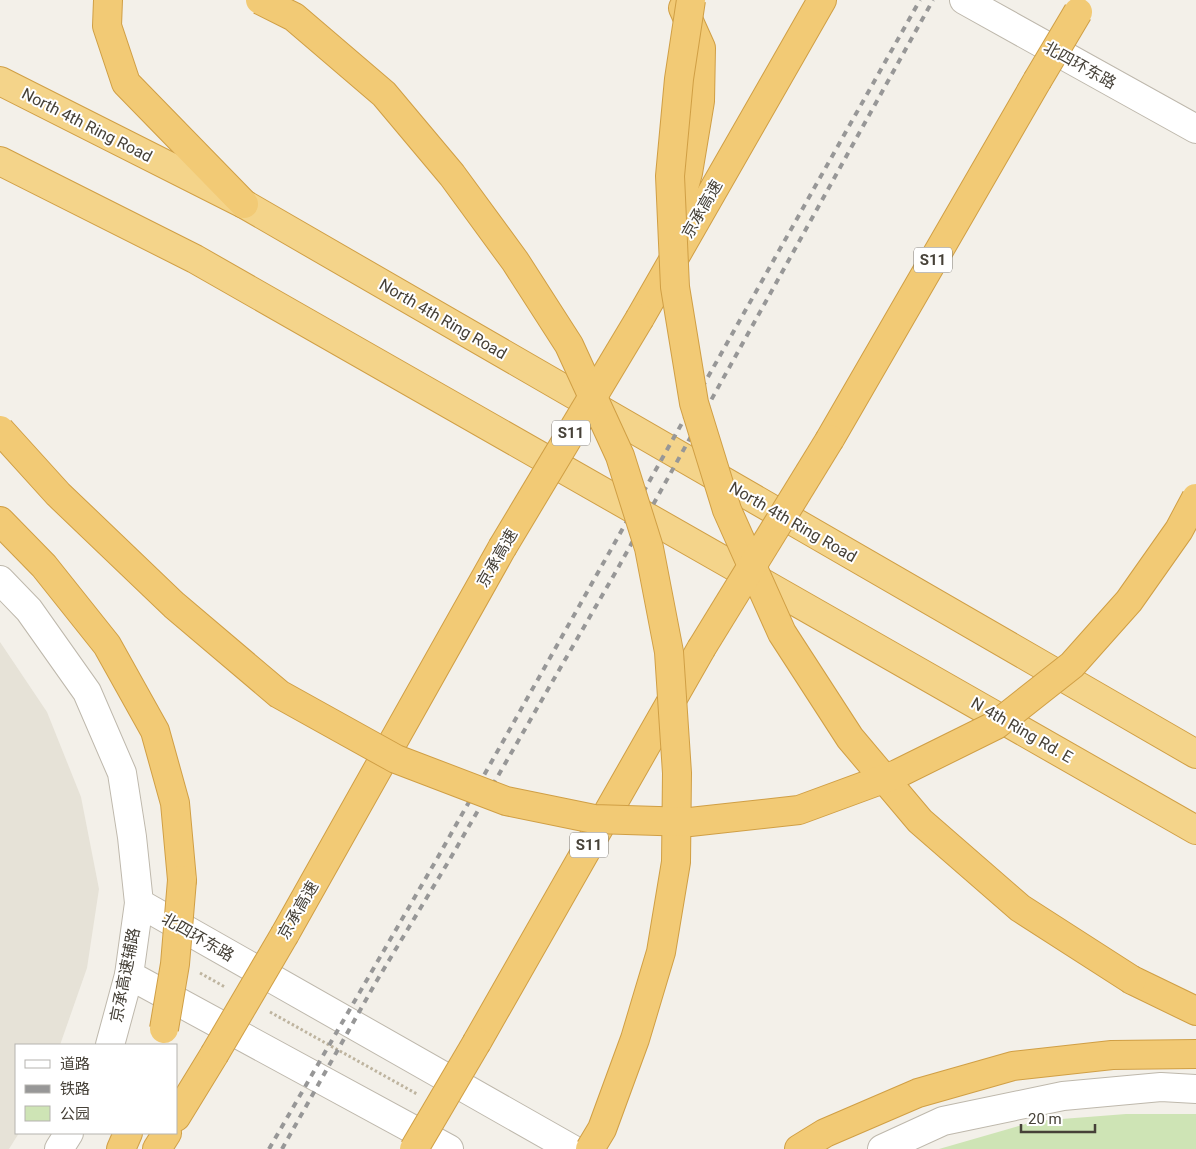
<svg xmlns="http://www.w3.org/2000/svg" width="1196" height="1149" viewBox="0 0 1196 1149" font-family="Roboto,'Noto Sans SC',sans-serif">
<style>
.residential{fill:#e6e2d7}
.green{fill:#cee4b5}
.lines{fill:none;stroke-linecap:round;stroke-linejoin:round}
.tertiary-casing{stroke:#beb8ac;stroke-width:30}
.trunk-casing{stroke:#d09f45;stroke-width:30}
.motorway-casing{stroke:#d09f45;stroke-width:30}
.path{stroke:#beb49f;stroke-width:3;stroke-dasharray:2.5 2.5;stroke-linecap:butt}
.tertiary{stroke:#fff;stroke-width:28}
.trunk{stroke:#f4d48a;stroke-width:28}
.motorway{stroke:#f2ca75;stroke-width:28}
.rail{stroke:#979797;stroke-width:4;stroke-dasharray:6 6;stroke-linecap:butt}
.motorway-bridge-casing{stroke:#d09f45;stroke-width:30;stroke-linecap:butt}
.motorway-bridge{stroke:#f2ca75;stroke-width:28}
.labels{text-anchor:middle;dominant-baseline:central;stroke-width:4;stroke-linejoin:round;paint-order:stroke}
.shield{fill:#fff;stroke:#7e7a74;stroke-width:1}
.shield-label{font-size:15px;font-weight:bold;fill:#464138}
.street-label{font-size:16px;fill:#464138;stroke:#fff}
</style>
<rect width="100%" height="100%" fill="#f3f0e9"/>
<!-- residential -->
<polygon class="residential" points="0,642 47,712 81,797 99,889 87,968 60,1045 16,1045 16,1133 19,1133 9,1149 0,1149"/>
<!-- green -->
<polygon class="green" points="1126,1114 1196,1114 1196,1149 939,1149 1036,1121"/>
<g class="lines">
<defs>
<g id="tertiary">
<polyline points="964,0 1196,129"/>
<polyline points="0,580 29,610 87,692 122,773 132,837 139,903 129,975 110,1045"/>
<polyline points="139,903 572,1149"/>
<polyline points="129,975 449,1149"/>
<polyline points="59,1149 69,1133"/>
<polyline points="882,1149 943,1121 1063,1096 1161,1087 1196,1089"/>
</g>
<g id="trunk">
<polyline points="0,81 244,204 1196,754"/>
<polyline points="0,161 195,259 1196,830"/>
</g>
<g id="motorway">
<polyline points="108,0 107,26 126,83 244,204"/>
<polyline points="674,223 688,173 700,101 701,48 683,8"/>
<polyline points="640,318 822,0"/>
<polyline points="830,439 1037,81"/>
<polyline points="0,521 44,566 107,645 155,731 175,803 182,880"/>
<polyline points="285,934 502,548"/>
<polyline points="1132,980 1196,1011"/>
<polyline points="477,1042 701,649"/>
<polyline points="176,1117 214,1055"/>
<polyline points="121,1149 128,1133"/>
<polyline points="157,1149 167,1133"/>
<polyline points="799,1149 825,1133 918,1093 1013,1066 1112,1055 1196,1054"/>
</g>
</defs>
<!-- tertiary casing -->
<use href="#tertiary" class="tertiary-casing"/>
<!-- trunk casing -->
<use href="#trunk" class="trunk-casing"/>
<!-- motorway casing -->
<use href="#motorway" class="motorway-casing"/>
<!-- path -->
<g class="path">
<polyline points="200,973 225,987"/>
<polyline points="270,1012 417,1094"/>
</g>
<!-- tertiary -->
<use href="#tertiary" class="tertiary"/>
<!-- trunk -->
<use href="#trunk" class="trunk"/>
<!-- motorway -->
<use href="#motorway" class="motorway"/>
<!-- rail -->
<g class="rail">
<polyline points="269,1149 438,857 920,0"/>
<polyline points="282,1149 376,982 450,859 618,568 933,0"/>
</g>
<defs>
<g id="motorway-bridge">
<polyline points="260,0 294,17 384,94 452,175 515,261 569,345 620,456 649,548 669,652 677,773 676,862 661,952 635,1039 602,1129 590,1149"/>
<polyline points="691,0 679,79 670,176 675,287 694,403 727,510 782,633 850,738 920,821 1020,908 1132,980"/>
<polyline points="1037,81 1078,12"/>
<polyline points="0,430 58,494 174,605 279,694 396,759 506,801 594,819 690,822 799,810 897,774 996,725 1072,665 1129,601 1179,530 1196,498"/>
<polyline points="502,548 640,318"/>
<polyline points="701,649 830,439"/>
<polyline points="164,1029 175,964 182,880"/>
<polyline points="214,1055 285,934"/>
<polyline points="414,1149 477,1042"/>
</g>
</defs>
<!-- motorway-bridge casing -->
<use href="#motorway-bridge" class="motorway-bridge-casing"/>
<!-- motorway-bridge -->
<use href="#motorway-bridge" class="motorway-bridge"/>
</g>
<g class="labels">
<!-- shield labels -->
<g class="shield">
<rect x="914" y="247.5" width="38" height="25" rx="4"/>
<rect x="552" y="420.5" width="38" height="25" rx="4"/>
<rect x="570" y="832.5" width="38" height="25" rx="4"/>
</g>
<g class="shield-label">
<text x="933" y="260">S11</text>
<text x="571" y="433">S11</text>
<text x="589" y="845">S11</text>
</g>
<!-- street labels -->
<g class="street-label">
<text transform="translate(1080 65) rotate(29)">北四环东路</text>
<text transform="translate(87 125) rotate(27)">North 4th Ring Road</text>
<text transform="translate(702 209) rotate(-60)">京承高速</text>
<text transform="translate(443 319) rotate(30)">North 4th Ring Road</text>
<text transform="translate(793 522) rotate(30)">North 4th Ring Road</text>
<text transform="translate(497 558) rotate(-60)">京承高速</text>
<text transform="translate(1022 730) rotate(30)">N 4th Ring Rd. E</text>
<text transform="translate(298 910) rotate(-60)">京承高速</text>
<text transform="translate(198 937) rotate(30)">北四环东路</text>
<text transform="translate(125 975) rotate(-79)">京承高速辅路</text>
</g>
</g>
<!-- legend -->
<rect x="15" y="1044" width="162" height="90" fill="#ffffff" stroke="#b5b3af"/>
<rect x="25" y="1060" width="25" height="8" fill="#ffffff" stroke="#b5b3af"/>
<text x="60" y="1069" font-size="15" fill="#464138">道路</text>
<rect x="25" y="1085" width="25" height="8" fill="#979797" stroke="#b5b3af"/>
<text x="60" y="1094" font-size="15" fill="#464138">铁路</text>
<rect x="25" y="1106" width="25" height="15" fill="#cee4b5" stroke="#b5b3af"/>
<text x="60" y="1119" font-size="15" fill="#464138">公园</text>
<!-- scale -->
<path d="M1021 1124v8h74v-8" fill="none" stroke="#464138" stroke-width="2.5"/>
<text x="1028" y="1124" font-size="15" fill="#464138" stroke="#ffffff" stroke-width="4" paint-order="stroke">20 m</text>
</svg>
